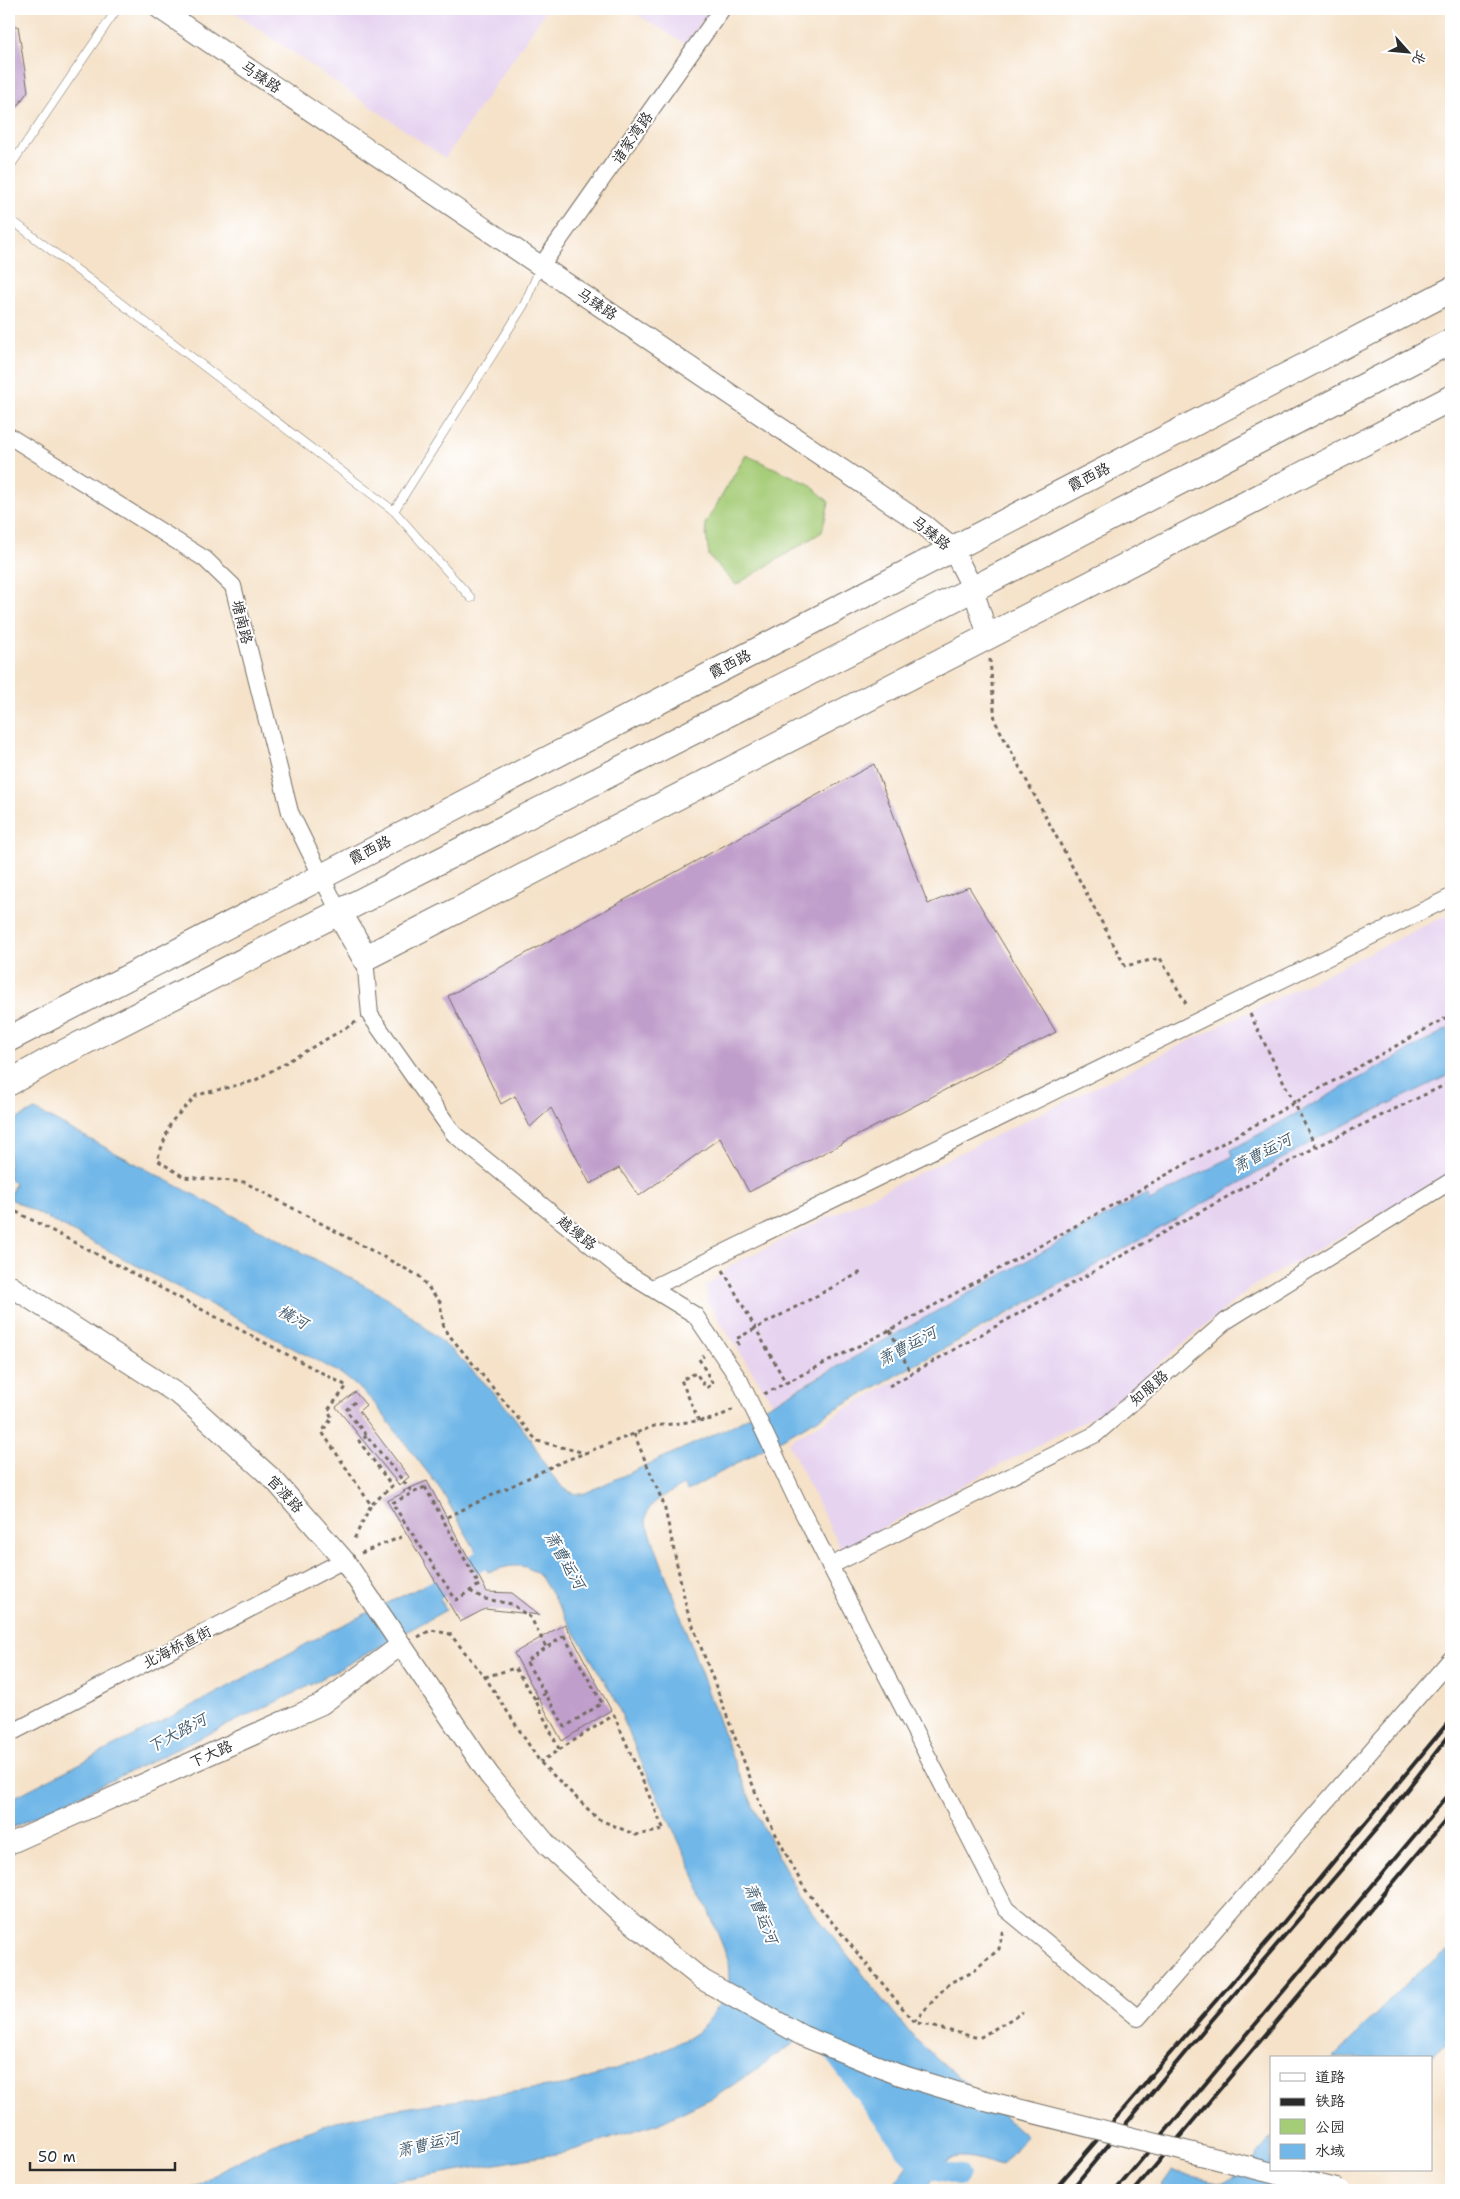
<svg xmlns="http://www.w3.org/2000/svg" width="1460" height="2199" viewBox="0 0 1460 2199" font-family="'Shantell Sans','LXGW WenKai TC',sans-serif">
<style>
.built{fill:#e6d3f0}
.green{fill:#a5cc77;stroke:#687c51}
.water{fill:#71b7e8;stroke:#4e718a}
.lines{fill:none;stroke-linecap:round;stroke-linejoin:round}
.canal{stroke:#71b7e8;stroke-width:20}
.building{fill:#c09ecb}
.service-casing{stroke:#726b62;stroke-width:9}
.minor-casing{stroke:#726b62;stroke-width:18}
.tertiary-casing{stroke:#726b62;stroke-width:22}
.primary-casing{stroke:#726b62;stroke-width:27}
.path{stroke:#726b62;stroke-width:3;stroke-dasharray:4 4;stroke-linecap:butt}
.service{stroke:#fff;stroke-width:8}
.minor{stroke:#fff;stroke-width:16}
.tertiary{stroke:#fff;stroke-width:20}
.primary{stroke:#fff;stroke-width:25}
.rail{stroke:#2b2b2b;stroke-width:4}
.minor-bridge-casing{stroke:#726b62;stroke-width:18;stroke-linecap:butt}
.tertiary-bridge-casing{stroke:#726b62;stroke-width:22;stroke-linecap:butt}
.minor-bridge{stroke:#fff;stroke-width:16}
.tertiary-bridge{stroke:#fff;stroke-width:20}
.labels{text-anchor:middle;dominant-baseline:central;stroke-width:4;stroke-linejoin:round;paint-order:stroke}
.street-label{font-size:15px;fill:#2b2b2b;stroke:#fff}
.water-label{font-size:16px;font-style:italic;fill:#445c6d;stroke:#fff}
</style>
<rect width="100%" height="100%" fill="#fff"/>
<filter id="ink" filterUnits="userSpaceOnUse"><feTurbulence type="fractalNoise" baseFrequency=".02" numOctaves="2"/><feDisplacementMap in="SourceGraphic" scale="10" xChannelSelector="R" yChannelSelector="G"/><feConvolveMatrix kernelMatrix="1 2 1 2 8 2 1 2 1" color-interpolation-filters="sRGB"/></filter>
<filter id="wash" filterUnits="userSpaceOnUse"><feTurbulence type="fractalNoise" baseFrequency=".0096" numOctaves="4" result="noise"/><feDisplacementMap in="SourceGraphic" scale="20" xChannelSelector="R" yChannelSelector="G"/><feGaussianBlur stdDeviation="1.12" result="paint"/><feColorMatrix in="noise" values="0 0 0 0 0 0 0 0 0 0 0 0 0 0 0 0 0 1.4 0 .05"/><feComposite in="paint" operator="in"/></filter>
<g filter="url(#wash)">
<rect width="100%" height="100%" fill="#f5e2c9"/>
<!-- built -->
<g class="built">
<polygon points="230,9 547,9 445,158"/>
<polygon points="628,9 711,9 686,44"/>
<polygon points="1451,913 1451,1027 1231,1150 1233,1156 1150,1201 1145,1195 772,1402 707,1301 706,1286 733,1264"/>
<polygon points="1451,1074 1451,1173 1250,1288 1104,1410 841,1550 788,1442 1322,1136"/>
</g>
<!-- green -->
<polygon class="green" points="746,455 809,484 829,502 822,532 736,585 709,556 705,524"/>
<!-- water -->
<g class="water">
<path d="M1451,1027v47l-129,62 -221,126 -414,229 -3,-6c-14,9 -39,16 -38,36l81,223 29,69 42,80 116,145 112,98 -25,30c-15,-4 -39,-15 -55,-5 -6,4 -16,22 -20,29h-36l26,-36 -81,-113 -12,-10h-11l-94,64 -60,29 -91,28 -199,34 -11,4h-168l51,-30 32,-16 69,-24 36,-8 198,-29 60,-21 50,-22 11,-7 11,-11 15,-22 7,-20 -1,-21 -38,-94 -50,-106 -26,-62 -73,-120c-17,-17 -32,-11 -53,-5l-47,-82 -66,-86 -11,-12 -24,-19 -331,-175 6,-15 -6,-4v-56l26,-13 353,188c54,41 102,84 141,139 13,19 28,60 54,57l143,-65 420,-235 4,7 83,-45 -2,-6z"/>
<polygon points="431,1582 446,1610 303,1689 9,1829 9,1800 213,1695 332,1630"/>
<polygon points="1451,1948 1451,2041 1428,2058 1333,2058 1414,1976"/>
<path d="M1271,2137v33h51l-4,7 -1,13h-158l13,-18 51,11c22,-6 35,-29 48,-46z"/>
</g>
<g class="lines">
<!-- canal -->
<g class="canal">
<polyline points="426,1596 504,1545"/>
<polyline points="801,2009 918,2165 959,2175"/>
</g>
</g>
<g id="blocks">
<!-- building -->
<g class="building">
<polygon points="9,26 18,26 28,91 9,119"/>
<polygon points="874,764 928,904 969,887 1056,1032 749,1192 720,1138 639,1196 619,1168 590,1184 551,1108 530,1127 515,1096 501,1104 448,996"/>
<polygon points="355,1392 366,1405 359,1411 409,1477 399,1485 336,1407"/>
<polygon points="427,1481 487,1592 512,1593 540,1615 485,1609 460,1622 387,1501 405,1492 403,1491"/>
<polygon points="565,1624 611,1710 562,1741 514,1653"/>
</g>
</g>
</g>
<g filter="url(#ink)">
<use href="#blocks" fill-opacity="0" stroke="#726b62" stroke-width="1"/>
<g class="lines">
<defs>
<g id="service">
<polyline points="9,168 117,9"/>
<polyline points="14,222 394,511 471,598"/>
<polyline points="394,511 524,305 540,268"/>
</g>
<g id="minor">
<polyline points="541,266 722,9"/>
<polyline points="9,436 205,559 233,586 290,812 339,912"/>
<polyline points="365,958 370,1015 454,1134 623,1271 695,1315 740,1381"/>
<polyline points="652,1288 1451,897"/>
<polyline points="798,1503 1006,1909 1138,2018 1451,1659"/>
<polyline points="830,1566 1096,1434 1226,1321 1451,1181"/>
<polyline points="9,1734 344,1560"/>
</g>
<g id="tertiary">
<polyline points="160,9 924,525 952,548 973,589 988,636"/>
<polyline points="9,1285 182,1397 275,1481 344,1560 489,1775"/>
<polyline points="9,1844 322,1704 401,1645"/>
</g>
<g id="primary">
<polyline points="339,912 365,958 1451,398"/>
<polyline points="9,1039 1451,290"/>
<polyline points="9,1083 55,1057 973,589 1451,341"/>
</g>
</defs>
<!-- service casing -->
<use href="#service" class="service-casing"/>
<!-- minor casing -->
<use href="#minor" class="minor-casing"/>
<!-- tertiary casing -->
<use href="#tertiary" class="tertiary-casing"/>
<!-- primary casing -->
<use href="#primary" class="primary-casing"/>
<!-- path -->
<g class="path">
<polyline points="990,659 995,721 1125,966 1160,958 1188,1007"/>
<polyline points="1250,1014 1316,1147"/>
<polyline points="356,1022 254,1081 197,1095 171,1122 157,1160 184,1177 244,1182 419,1276 440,1302 444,1329 537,1441 585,1453"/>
<polyline points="9,1208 347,1386 328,1410 332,1418 322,1432 371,1505 353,1541"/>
<polyline points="723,1270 786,1383"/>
<polyline points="890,1330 911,1374"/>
<polyline points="739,1345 736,1339 863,1271"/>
<polyline points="889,1386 1316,1147 1451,1082"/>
<polyline points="764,1394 890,1330 1451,1015"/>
<polyline points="355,1402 346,1410 412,1492"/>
<polyline points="699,1421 681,1380 696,1373 706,1388 713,1384 699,1359 704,1356"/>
<polyline points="634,1434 664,1505 687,1610 760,1804 804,1888 914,2022 979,2038 1023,2012"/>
<polyline points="367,1436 359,1441 392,1486 371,1505"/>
<polygon points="425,1487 479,1585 456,1600 392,1503"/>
<polyline points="447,1517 557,1464 654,1426 714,1419 734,1409"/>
<polyline points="361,1553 404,1536"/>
<polyline points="470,1591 485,1599 512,1604 531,1618 546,1647"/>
<polygon points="564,1636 602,1703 565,1727 526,1661"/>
<polyline points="418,1637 431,1630 450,1634 485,1677 540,1762 598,1819 636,1835 664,1830 614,1715 540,1762"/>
<polyline points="485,1677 515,1668 535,1699 559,1749"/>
<polyline points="535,1699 546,1693"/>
<polyline points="914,2022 949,1983 971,1973 999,1949 1003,1928"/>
</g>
<!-- service -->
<use href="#service" class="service"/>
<!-- minor -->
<use href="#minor" class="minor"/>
<!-- tertiary -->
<use href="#tertiary" class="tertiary"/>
<!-- primary -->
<use href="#primary" class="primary"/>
<!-- rail -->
<g class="rail">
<polyline points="1147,2080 1278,1929 1451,1719"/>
<polyline points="1054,2190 1152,2076"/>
<polyline points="1071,2190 1212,2020 1378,1827 1451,1733"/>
<polyline points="1116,2190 1451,1792"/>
<polyline points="1135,2190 1451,1814"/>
</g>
<defs>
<polyline id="minor-bridge" points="740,1381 798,1503"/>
<polyline id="tertiary-bridge" points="489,1775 548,1846 628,1920 703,1980 803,2036 897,2074 986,2101 1340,2190"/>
</defs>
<!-- minor-bridge casing -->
<use href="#minor-bridge" class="minor-bridge-casing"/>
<!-- tertiary-bridge casing -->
<use href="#tertiary-bridge" class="tertiary-bridge-casing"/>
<!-- minor-bridge -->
<use href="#minor-bridge" class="minor-bridge"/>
<!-- tertiary-bridge -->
<use href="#tertiary-bridge" class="tertiary-bridge"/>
</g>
</g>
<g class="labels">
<!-- street labels -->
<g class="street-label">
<text transform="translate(261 77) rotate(34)">马臻路</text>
<text transform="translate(632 138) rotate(-55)">诸家湾路</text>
<text transform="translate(597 304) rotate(34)">马臻路</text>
<text transform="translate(1089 477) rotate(-27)">霞西路</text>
<text transform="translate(931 533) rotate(39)">马臻路</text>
<text transform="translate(242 622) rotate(76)">塘南路</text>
<text transform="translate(730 664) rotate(-27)">霞西路</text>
<text transform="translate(370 850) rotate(-27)">霞西路</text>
<text transform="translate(577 1233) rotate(39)">越缦路</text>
<text transform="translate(1149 1388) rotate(-41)">知服路</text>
<text transform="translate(285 1494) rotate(47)">官渡路</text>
<text transform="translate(177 1647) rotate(-27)">北海桥直街</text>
<text transform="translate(211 1754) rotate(-24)">下大路</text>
</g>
<!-- water labels -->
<g class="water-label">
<text transform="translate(1262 1153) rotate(-28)">萧曹运河</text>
<text transform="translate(293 1317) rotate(29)">横河</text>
<text transform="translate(907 1346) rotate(-28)">萧曹运河</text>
<text transform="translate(565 1560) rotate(60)">萧曹运河</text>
<text transform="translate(177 1733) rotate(-28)">下大路河</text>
<text transform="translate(761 1913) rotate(68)">萧曹运河</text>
<text transform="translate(428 2144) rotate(-13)">萧曹运河</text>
</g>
</g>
<!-- margin -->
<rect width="1460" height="2199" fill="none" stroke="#fff" stroke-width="30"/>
<!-- legend -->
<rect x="1270" y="2056" width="162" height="115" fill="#ffffff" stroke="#aaaaaa"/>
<rect x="1280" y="2073" width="25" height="8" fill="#ffffff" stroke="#aaaaaa"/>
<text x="1315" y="2082" font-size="15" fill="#2b2b2b">道路</text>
<rect x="1280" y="2098" width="25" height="8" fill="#2b2b2b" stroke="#aaaaaa"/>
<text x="1315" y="2106" font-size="15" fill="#2b2b2b">铁路</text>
<rect x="1280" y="2119" width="25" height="15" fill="#a5cc77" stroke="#aaaaaa"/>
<text x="1315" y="2132" font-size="15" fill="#2b2b2b">公园</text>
<rect x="1280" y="2144" width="25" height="15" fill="#71b7e8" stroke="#aaaaaa"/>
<text x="1315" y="2156" font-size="15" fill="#2b2b2b">水域</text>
<!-- north arrow -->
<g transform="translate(1408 52) rotate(117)" stroke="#ffffff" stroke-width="4" paint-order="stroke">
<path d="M0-4L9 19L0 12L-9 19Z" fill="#2b2b2b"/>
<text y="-8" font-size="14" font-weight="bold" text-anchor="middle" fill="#2b2b2b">北</text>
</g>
<!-- scale -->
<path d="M30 2162v8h145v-8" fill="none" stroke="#2b2b2b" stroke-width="2.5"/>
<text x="38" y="2162" font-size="15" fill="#2b2b2b" stroke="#ffffff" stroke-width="4" paint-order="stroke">50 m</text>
</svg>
